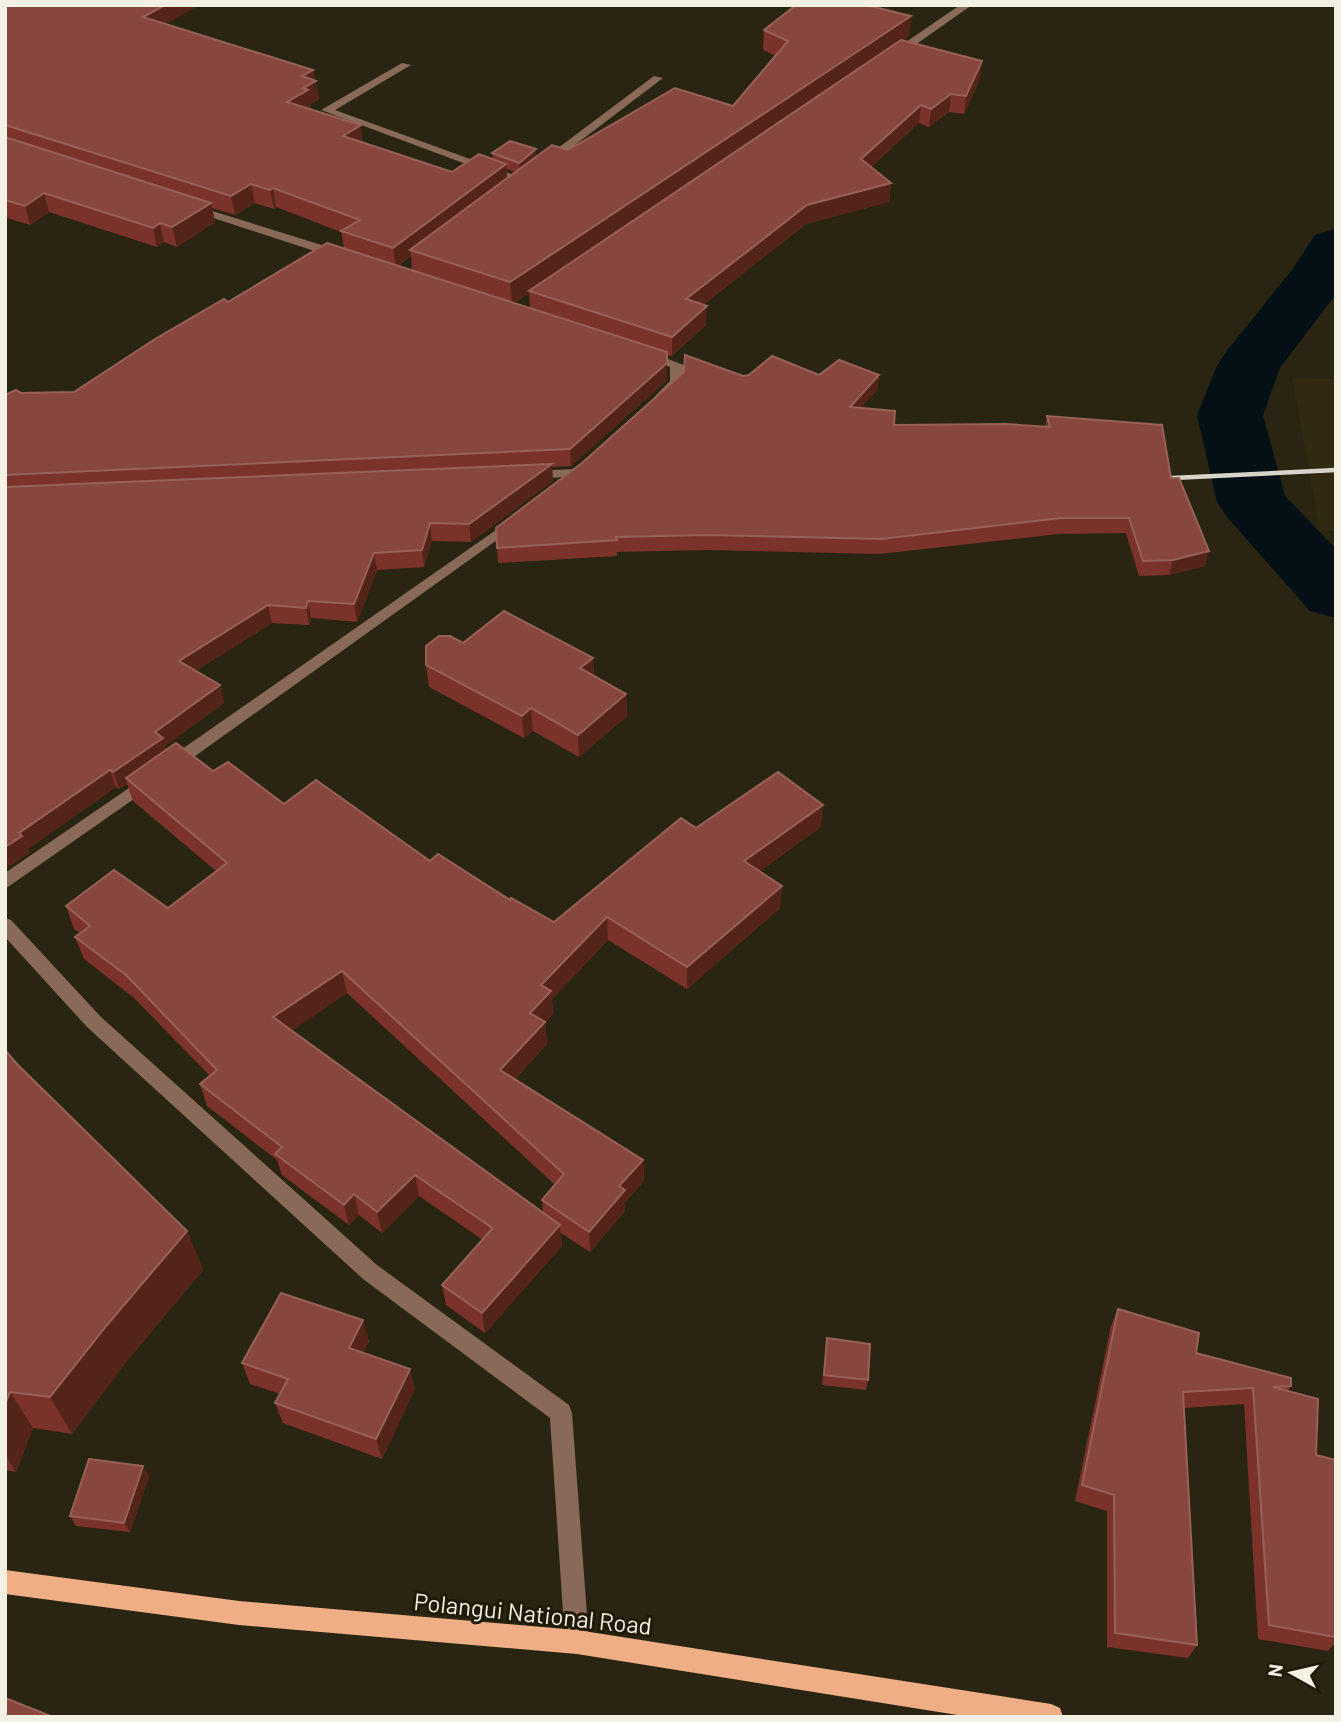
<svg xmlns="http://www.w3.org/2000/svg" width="1341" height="1722" viewBox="0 0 1341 1722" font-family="Barlow,sans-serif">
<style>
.built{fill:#312a10}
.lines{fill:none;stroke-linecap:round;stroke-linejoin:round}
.river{fill:#050f16;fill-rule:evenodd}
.minor{fill:#896957;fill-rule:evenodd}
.major{fill:#f0ae87;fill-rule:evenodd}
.rail{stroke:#d8d5c8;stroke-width:4.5}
.wall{fill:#7a322a;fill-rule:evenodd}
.shaded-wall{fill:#552418}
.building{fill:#87473e;stroke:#986158;stroke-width:2}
.labels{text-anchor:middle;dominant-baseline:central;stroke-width:6;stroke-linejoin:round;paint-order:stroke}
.near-street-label{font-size:24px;fill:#f3f0e4;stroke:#201b08}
</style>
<rect width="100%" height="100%" fill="#2a2512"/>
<!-- built -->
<polygon class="built" points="1292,378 1336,379 1336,531 1320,531"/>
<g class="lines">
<!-- river -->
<polygon class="river" points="1336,229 1336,294 1280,368 1263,415 1285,496 1336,549 1336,618 1310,611 1227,517 1217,502 1197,415 1217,366 1226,352 1292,270 1315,235"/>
<!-- minor -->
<g class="minor">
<polygon points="960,5 972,5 898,57 890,57 890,53"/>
<polygon points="402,63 411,65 335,110 525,179 525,183 517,183 321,110"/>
<polygon points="654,76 663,78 550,164 542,164 542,160"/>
<polygon points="193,205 344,252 346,255 336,258 189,210 187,208"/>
<polygon points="646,351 684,365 684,382 668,398 658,398 656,395 670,381 670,367 641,358 641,352"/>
<polygon points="576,469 581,470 581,476 530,479 523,475 530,471"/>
<polygon points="516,516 523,520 521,523 177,769 165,769 163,765 165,761"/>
<polygon points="148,775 154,777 156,781 154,785 5,889 5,873"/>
<polygon points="5,918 11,920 101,1017 377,1265 569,1405 572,1413 589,1642 586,1651 577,1654 568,1651 565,1642 550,1418 363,1279 87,1027 5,937"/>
</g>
<!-- major -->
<polygon class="major" points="5,1570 239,1601 577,1630 1051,1704 1060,1708 1063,1717 970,1717 577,1654 239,1625 5,1594"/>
<!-- rail -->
<polyline class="rail" points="1152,479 1336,470"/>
</g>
<!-- wall -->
<g class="wall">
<path d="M5,5l161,19 147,46 6,29 -9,5 1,4 -2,1 54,33 89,30 41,-13 -1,-6 45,3 31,-6 165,-44 43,-50 -13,-6 1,-20 145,6 -6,4 77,39 -16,35 -15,-2 -20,15 -10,-4 -48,44 20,16 -2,19 -83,22 -103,81 3,20 -34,31 -5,-1v25l-96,86 -19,1 1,14 -82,61 -39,-1 -8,26 -47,3 -20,52 -46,-4 -2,7 -37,-2 -77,48 25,14 4,18 -59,43 1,4 118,54 146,57 124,61 142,-94 125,-1 -61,44 22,15 -2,22 -93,81 -79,-49 -56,59 1,15 -8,8 2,22 -32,35 128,81 1,21 -19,21v9l-35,41 -29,-19 1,13 -77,87 -39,-28 -4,-20 41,-45 -64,-44 -37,37 -23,-18 -10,10 -67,-50 -5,-15 -70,-54 -7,-22 10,-8 -76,-78 -50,-39 -9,-22 5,-4 -6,-4 -8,-23 102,2 48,-37 -83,-70 -6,-17 -8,5 -3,-2 -88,62 1,4 -24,16v-474l16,-2 53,-1 154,-90 116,-54 -3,-16 -65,-25 -2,2 -19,-6 -20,12 -23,-7 3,14 -38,25 -13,-5 -7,5 -108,-35 -19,13 -23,-7 -2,1zM507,169l8,3 -8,6zM411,256l1,14 -14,-4zM529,293l1,15 -16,-5zM347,993l208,192 -13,15 1,13 -251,-183z"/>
<polygon points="879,375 877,390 861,408 894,425 1045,427 1047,416 1171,478 1205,566 1169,575 1139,576 1126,533 1058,534 879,554 707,550 617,552 617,556 498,563 497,548 743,376"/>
<polygon points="463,643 593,658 594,676 626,694 627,716 579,757 533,731 524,738 429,687 426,665"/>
<polygon points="5,1050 17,1064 187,1231 203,1270 126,1362 72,1434 33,1428 16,1472 5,1470"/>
<polygon points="1118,1309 1196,1353 1291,1386 1288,1391 1316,1455 1336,1460 1336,1642 1328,1651 1258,1639 1244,1404 1184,1408 1197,1645 1188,1658 1107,1647 1107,1511 1075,1501 1111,1326"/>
<polygon points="827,1338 868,1380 866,1390 822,1385"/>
<polygon points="369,1341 363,1353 415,1389 382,1459 283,1423 275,1403 280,1394 250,1384 242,1363"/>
<polygon points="149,1476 130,1532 76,1526 70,1516"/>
</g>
<!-- shaded-wall -->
<g class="shaded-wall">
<polygon points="165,5 200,5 147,35 143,17"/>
<polygon points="911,16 909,36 530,291 529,291 529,293 512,304 510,282"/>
<polygon points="982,61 980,79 964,114 966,96"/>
<polygon points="313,70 319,99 310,104 311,108 290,120 287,102 302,76"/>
<polygon points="951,94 949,112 929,127 931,109"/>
<polygon points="921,105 919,123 859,177 861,159"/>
<polygon points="361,125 363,144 343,136"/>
<polygon points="536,149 537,161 520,174 519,163"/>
<polygon points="506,164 508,183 410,250 411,256 396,267 393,248"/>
<polygon points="891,183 889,202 806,224 686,318 686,299 807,205"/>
<polygon points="251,184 255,203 235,215 231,196"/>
<polygon points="273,188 276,207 274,209 270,190"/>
<polygon points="44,193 49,212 30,225 25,206"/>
<polygon points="211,203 215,222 177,247 172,227"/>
<polygon points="160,223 164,242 157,247 153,228"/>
<polygon points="707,306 706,325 672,356 672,337"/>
<polygon points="667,363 667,380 571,466 570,449"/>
<polygon points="879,375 877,390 849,422 850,407"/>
<polygon points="552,464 553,481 471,542 469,524"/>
<polygon points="430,523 432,541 424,567 422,550"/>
<polygon points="1209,551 1205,566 1169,575 1173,560"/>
<polygon points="374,553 377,570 357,622 354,604"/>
<polygon points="308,601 311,618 309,625 306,608"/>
<polygon points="268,605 272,623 183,678 179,661"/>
<polygon points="593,658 594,680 580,668"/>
<polygon points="220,685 224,703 165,746 168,755 126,778 127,784 119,789 113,772 155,732"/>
<polygon points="626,694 627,716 579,757 578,735"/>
<polygon points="531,708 533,731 524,738 522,716"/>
<polygon points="110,770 116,787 28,849 29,853 5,869 5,847 19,833"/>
<polygon points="823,805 821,827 743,883 744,861"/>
<polygon points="782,886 780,908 687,989 687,967"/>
<polygon points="607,917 608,940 552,999 553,1014 545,1022 547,1044 503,1091 500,1070 530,1013 541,985"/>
<polygon points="342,971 347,993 280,1039 273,1017"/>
<polygon points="643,1160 644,1181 625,1202 625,1211 590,1252 589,1232 619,1186"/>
<polygon points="415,1175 419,1196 382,1233 377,1212"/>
<polygon points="354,1194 359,1215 349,1225 344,1205"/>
<polygon points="560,1225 562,1246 485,1333 482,1313"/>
<polygon points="187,1231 203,1270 126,1362 72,1434 50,1397 107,1325"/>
<polygon points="363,1320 369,1341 355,1369 349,1348"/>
<polygon points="410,1369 415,1389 382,1459 376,1439"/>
<polygon points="10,1392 33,1428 16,1472 5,1455 5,1404"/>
<polygon points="143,1466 149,1476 130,1532 124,1523"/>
</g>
<!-- building -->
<g class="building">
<polygon points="5,5 165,5 143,17 313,70 302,76 316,81 303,88 308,90 287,102 361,125 343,136 452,172 479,154 506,164 393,248 341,231 360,220 273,188 270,190 251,184 231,196 5,125"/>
<polygon points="796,5 866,5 911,16 510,282 410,250 552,145 568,150 675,88 733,106 788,41 764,30"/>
<polygon points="901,40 982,61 966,96 951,94 931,109 921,105 861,159 891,183 807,205 686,299 707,306 672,337 529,291"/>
<polygon points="5,137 211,203 172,227 160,223 153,228 44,193 25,206 5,200"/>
<polygon points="510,141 536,149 519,163 492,153"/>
<polygon points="327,243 667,352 667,363 570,449 5,475 5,395 16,390 21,393 74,392 155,339 224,299 228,302"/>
<polygon points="685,355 743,376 749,375 772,356 819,375 839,360 879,375 850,407 895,411 894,425 1006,424 1050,427 1047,416 1162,425 1171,478 1179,478 1209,551 1173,560 1143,561 1129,518 1061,518 881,539 707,535 616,537 617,540 497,548 496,528 582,463 684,372"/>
<polygon points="552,464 469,524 430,523 422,550 374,553 354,604 308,601 306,608 268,605 179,661 220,685 155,732 163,738 113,772 110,770 19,833 22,836 5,847 5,487"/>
<polygon points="504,611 593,658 580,668 626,694 578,735 531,708 522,716 426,665 426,646 439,636 450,636 463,643"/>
<polygon points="176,743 213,771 228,762 284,804 316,780 430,861 438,854 510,900 511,898 554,922 681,818 696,828 778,772 823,805 744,861 782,886 687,967 607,917 541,985 551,991 530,1013 545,1022 500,1070 643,1160 619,1186 625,1190 589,1232 542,1200 564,1174 342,971 273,1017 560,1225 482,1313 442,1285 492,1229 491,1227 415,1175 377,1212 354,1194 344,1205 275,1154 282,1147 200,1084 217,1070 126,975 75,937 90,926 66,906 114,870 168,908 227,863 126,778"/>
<polygon points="5,1050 17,1064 187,1231 107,1325 50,1397 10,1392 5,1404"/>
<polygon points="281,1293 363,1320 349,1348 410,1369 376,1439 275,1403 288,1379 242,1363"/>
<polygon points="1118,1309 1199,1333 1196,1353 1291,1378 1291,1386 1273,1387 1318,1399 1316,1455 1336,1460 1336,1637 1269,1625 1253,1388 1183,1392 1197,1645 1115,1633 1114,1495 1082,1485"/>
<polygon points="827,1338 870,1344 868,1380 824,1375"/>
<polygon points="89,1459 143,1466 124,1523 70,1516"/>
<polygon points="5,1698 53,1717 5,1717"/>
</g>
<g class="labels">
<!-- near-street labels -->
<g class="near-street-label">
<text transform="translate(533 1613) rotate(6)">Polangui National Road</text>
</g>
</g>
<!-- border -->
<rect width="1341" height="1722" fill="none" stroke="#f3f0e4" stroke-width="14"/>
<!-- north arrow -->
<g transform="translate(1292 1673) rotate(278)" stroke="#201b08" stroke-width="5" paint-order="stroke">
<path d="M0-5L12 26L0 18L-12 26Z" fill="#f3f0e4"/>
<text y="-10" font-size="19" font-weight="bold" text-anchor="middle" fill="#f3f0e4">N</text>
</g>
</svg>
